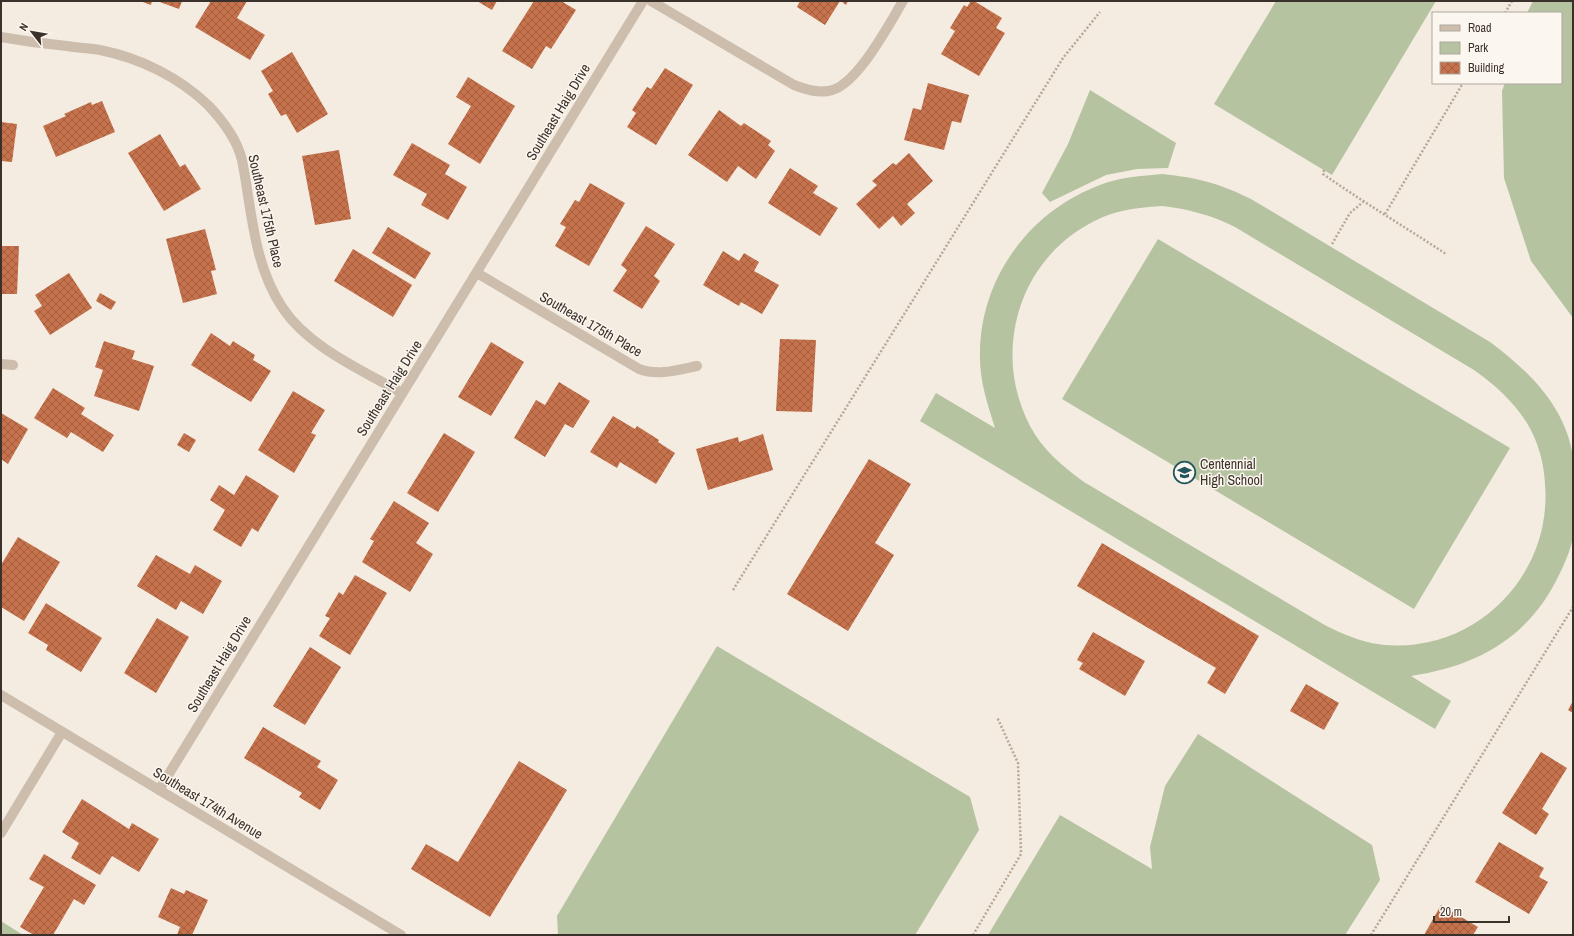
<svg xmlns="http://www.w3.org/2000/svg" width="1574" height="936" viewBox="0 0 1574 936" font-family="'Archivo Narrow',sans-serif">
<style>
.park{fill:#b5c3a0;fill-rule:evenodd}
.building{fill:url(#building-cross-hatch)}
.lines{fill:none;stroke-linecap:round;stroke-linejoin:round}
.path{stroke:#b8a796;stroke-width:2.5;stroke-dasharray:2 2;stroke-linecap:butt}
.minor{stroke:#ccbdac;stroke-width:10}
.tertiary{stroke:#ccbdac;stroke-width:10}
.labels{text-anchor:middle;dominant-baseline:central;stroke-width:3;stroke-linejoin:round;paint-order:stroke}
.street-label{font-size:14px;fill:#3b312b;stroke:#fbf6ee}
.poi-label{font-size:14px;fill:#3b312b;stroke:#fbf6ee;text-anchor:start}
</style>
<defs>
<pattern id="building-cross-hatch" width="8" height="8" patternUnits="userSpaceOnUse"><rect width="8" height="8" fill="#c6724c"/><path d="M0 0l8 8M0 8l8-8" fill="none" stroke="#a25e3f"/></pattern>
</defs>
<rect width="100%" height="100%" fill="#f4ece1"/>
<!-- park -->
<g class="park">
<polygon points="1276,1 1436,1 1332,175 1214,104"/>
<polygon points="1533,1 1573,1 1573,318 1531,261 1504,178 1502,91 1505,83 1561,83 1561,13 1527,13"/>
<polygon points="1090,90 1176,143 1168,168 1137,169 1106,175 1050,202 1042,193 1068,144"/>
<path d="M1162,174c37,4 56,9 89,25l239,143c38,28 76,65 83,115 1,13 0,29 0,42 0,12 1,25 0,37 -2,13 -8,27 -14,39 -30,63 -82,91 -148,101l40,25 -16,28 -515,-308 16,-28 59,35c-8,-25 -16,-49 -15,-76 1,-75 50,-141 120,-167 20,-8 41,-9 62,-11zM1162,206c26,3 49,9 73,21l239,143c21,15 39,31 53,53 11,18 17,40 18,61 8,96 -78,177 -174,159 -17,-4 -33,-11 -48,-19l-239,-142c-22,-16 -42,-33 -54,-56 -42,-81 -6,-181 81,-212 16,-5 33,-7 51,-8z"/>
<polygon points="1158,239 1510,448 1414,609 1062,399"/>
<polygon points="717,646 970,797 979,830 915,935 558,935 557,916"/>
<polygon points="1198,734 1372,845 1380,880 1345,935 988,935 1060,815 1152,869 1150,847 1165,786"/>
<polygon points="1,921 23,935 1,935"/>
</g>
<!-- building -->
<g class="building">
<polygon points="140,1 152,1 151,5"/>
<polygon points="157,1 182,1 179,9"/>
<polygon points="211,1 247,1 237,18 265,35 250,60 195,27"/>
<polygon points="477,1 497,1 492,10"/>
<polygon points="534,1 561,1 576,10 551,49 546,46 532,69 502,51"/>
<polygon points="800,1 840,1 825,25 797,7"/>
<polygon points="841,1 848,1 846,5"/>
<polygon points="971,1 974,1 1002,18 996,28 1005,33 979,76 941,54 955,31 950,28 964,5 967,7"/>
<polygon points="292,52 328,114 297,133 286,114 281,116 268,94 273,91 261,71"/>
<polygon points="665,68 693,85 656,145 627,127 636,113 632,110 647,87 651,89"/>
<polygon points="468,77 515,106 480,164 448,144 471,106 456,97"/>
<polygon points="928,83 969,95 961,123 952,121 944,150 904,140 913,108 921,110"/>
<polygon points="102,101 115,132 56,157 43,126 66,116 64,114 91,102 92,105"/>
<polygon points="719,110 741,126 744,123 771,141 768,145 775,151 756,179 738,166 727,182 688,155"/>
<polygon points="1,122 17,124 12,162 1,161"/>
<polygon points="160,134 180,167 185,164 201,189 164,211 128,153"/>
<polygon points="412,143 450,165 445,174 467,187 448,220 421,205 427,194 393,175"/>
<polygon points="339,150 351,219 315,225 302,156"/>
<polygon points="909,153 933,181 907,204 915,213 901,226 893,216 879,229 856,204 877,185 872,181 893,163 896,165"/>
<polygon points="790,168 818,186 813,193 838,208 820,236 768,203"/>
<polygon points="590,183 625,203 589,266 555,246 566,227 560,224 575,200 579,202"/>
<polygon points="646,226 675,244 654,276 660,281 642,309 613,291 627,270 621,265"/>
<polygon points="388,227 431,253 415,279 372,253"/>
<polygon points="205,229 216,270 211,271 217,294 183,303 166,239"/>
<polygon points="1,246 19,246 17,294 1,294"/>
<polygon points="353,249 412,285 393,317 334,281"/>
<polygon points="723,251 739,261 744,253 759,262 754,271 779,285 762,314 741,302 739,306 703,285"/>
<polygon points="69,273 92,308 50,335 34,311 42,306 35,295"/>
<polygon points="100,293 116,302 111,310 96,301"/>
<polygon points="211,333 230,346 233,341 255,355 253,360 271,371 251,402 191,365"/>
<polygon points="780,339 816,340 812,412 776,411"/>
<polygon points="104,341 135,351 132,359 154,366 139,411 94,396 103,370 95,367"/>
<polygon points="491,342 524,362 491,416 458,397"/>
<polygon points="559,382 590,401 573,428 565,424 545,457 514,438 536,400 545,405"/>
<polygon points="53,388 85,408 81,414 114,435 103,452 71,432 67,438 34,418"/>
<polygon points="293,391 325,410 311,433 316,435 294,473 258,450"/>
<polygon points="1,413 28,429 8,464 1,459"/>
<polygon points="613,416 635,429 637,426 659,440 658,442 675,453 656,484 620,462 617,468 590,452"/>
<polygon points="184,433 196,440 189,452 177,445"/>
<polygon points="444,433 475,452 438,512 407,493"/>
<polygon points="763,434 773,470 708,490 696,449 738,437 739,442"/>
<polygon points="869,459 911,484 875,543 894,555 848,631 787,594"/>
<polygon points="246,475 279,496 258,532 252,528 241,547 213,530 225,510 210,500 219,485 234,495"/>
<polygon points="394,501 429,523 416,543 433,554 410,592 362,562 374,541 370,539"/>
<polygon points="18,537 60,562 24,621 1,607 1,565"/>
<polygon points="1102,543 1259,636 1225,694 1207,683 1216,668 1077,586"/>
<polygon points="156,555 190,574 195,565 222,581 203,614 181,601 176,610 137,586"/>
<polygon points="355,575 387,593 350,655 319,636 330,618 325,616 339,592 343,595"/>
<polygon points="46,603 102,638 81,672 46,650 48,645 28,633"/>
<polygon points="157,618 189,637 156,693 124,673"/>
<polygon points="1093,632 1145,661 1125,696 1079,669 1083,663 1077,660"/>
<polygon points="310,647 341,667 305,725 273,706"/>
<polygon points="1306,684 1339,703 1324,730 1290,711"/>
<polygon points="1573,701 1573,713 1568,710"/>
<polygon points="263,727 321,761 317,767 338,780 320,810 299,797 302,793 244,758"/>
<polygon points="1541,752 1567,768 1542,809 1549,814 1536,835 1502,813"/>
<polygon points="519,761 567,790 490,917 411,869 426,844 458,862"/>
<polygon points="82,799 129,829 132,823 159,839 139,872 112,856 100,875 71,858 79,843 62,832"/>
<polygon points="1499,842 1544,868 1539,877 1548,882 1529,914 1475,882"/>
<polygon points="44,854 96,885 84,905 74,899 53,935 34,935 20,927 44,887 29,879"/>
<polygon points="171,888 184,894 186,890 208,900 192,935 177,935 180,927 158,917"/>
<polygon points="1441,905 1478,927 1473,935 1424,935"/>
</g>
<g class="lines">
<!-- path -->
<g class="path">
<polyline points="1505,13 1512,1"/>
<path d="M1324,170l-1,4c40,28 82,53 123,80"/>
<polyline points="1385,214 1463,83"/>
<polyline points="1332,244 1350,213 1363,202"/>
<polyline points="733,590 1063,58 1100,12"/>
<polyline points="973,935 1021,854 1018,763 997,717"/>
<polyline points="1371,935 1573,607"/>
</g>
<!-- minor -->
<g class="minor">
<path d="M651,1l143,84c11,4 22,8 34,6 28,-3 61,-67 75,-90"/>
<path d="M1,37c22,4 44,7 66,9 11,2 22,2 33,4 40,8 79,27 109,56 14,15 28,33 33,54 10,50 11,103 40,147 26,40 80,63 120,86"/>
<path d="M477,273l162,96c19,7 38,1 58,-3"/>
<polyline points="1,364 13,365"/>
<polyline points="159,790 643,1"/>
<polyline points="1,833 62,732"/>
</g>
<!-- tertiary -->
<polyline class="tertiary" points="1,695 401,935"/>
</g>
<!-- icons -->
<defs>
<symbol id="school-ring" viewBox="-11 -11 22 22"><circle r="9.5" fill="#fbf6ee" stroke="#20555d" stroke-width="1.5"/><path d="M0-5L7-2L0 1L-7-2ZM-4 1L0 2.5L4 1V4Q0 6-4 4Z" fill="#20555d"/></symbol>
</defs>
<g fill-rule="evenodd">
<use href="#school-ring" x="1172" y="460" width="25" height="25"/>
</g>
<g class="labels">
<!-- street labels -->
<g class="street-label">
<text transform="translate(558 112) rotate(-59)">Southeast Haig Drive</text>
<text transform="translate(266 211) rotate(77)">Southeast 175th Place</text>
<text transform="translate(591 324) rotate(30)">Southeast 175th Place</text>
<text transform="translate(389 388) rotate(-58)">Southeast Haig Drive</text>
<text transform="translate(219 664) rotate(-59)">Southeast Haig Drive</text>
<text transform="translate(208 803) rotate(31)">Southeast 174th Avenue</text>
</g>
<!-- poi labels -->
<g class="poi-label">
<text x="1200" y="464">Centennial<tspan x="1200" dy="16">High School</tspan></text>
</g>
</g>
<!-- border -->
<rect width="1574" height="936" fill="none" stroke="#3b312b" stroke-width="4"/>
<!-- legend -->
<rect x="1432" y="12" width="130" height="72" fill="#fbf6ee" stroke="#aea7a0"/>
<rect x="1440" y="25" width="20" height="6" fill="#ccbdac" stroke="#aea7a0"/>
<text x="1468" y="32" font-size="12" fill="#3b312b">Road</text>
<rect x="1440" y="42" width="20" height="12" fill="#b5c3a0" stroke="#aea7a0"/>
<text x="1468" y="52" font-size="12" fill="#3b312b">Park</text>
<rect x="1440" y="62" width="20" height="12" fill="url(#building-cross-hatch)" stroke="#aea7a0"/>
<text x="1468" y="72" font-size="12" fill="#3b312b">Building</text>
<!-- north arrow -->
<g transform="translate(32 32) rotate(301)" stroke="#fbf6ee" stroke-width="3" paint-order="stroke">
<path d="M0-3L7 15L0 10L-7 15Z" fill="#3b312b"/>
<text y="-6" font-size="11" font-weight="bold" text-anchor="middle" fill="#3b312b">N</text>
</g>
<!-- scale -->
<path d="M1434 916v6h75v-6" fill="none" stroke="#3b312b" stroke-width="2"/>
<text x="1440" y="916" font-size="12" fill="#3b312b" stroke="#fbf6ee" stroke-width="3" paint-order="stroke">20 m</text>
</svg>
